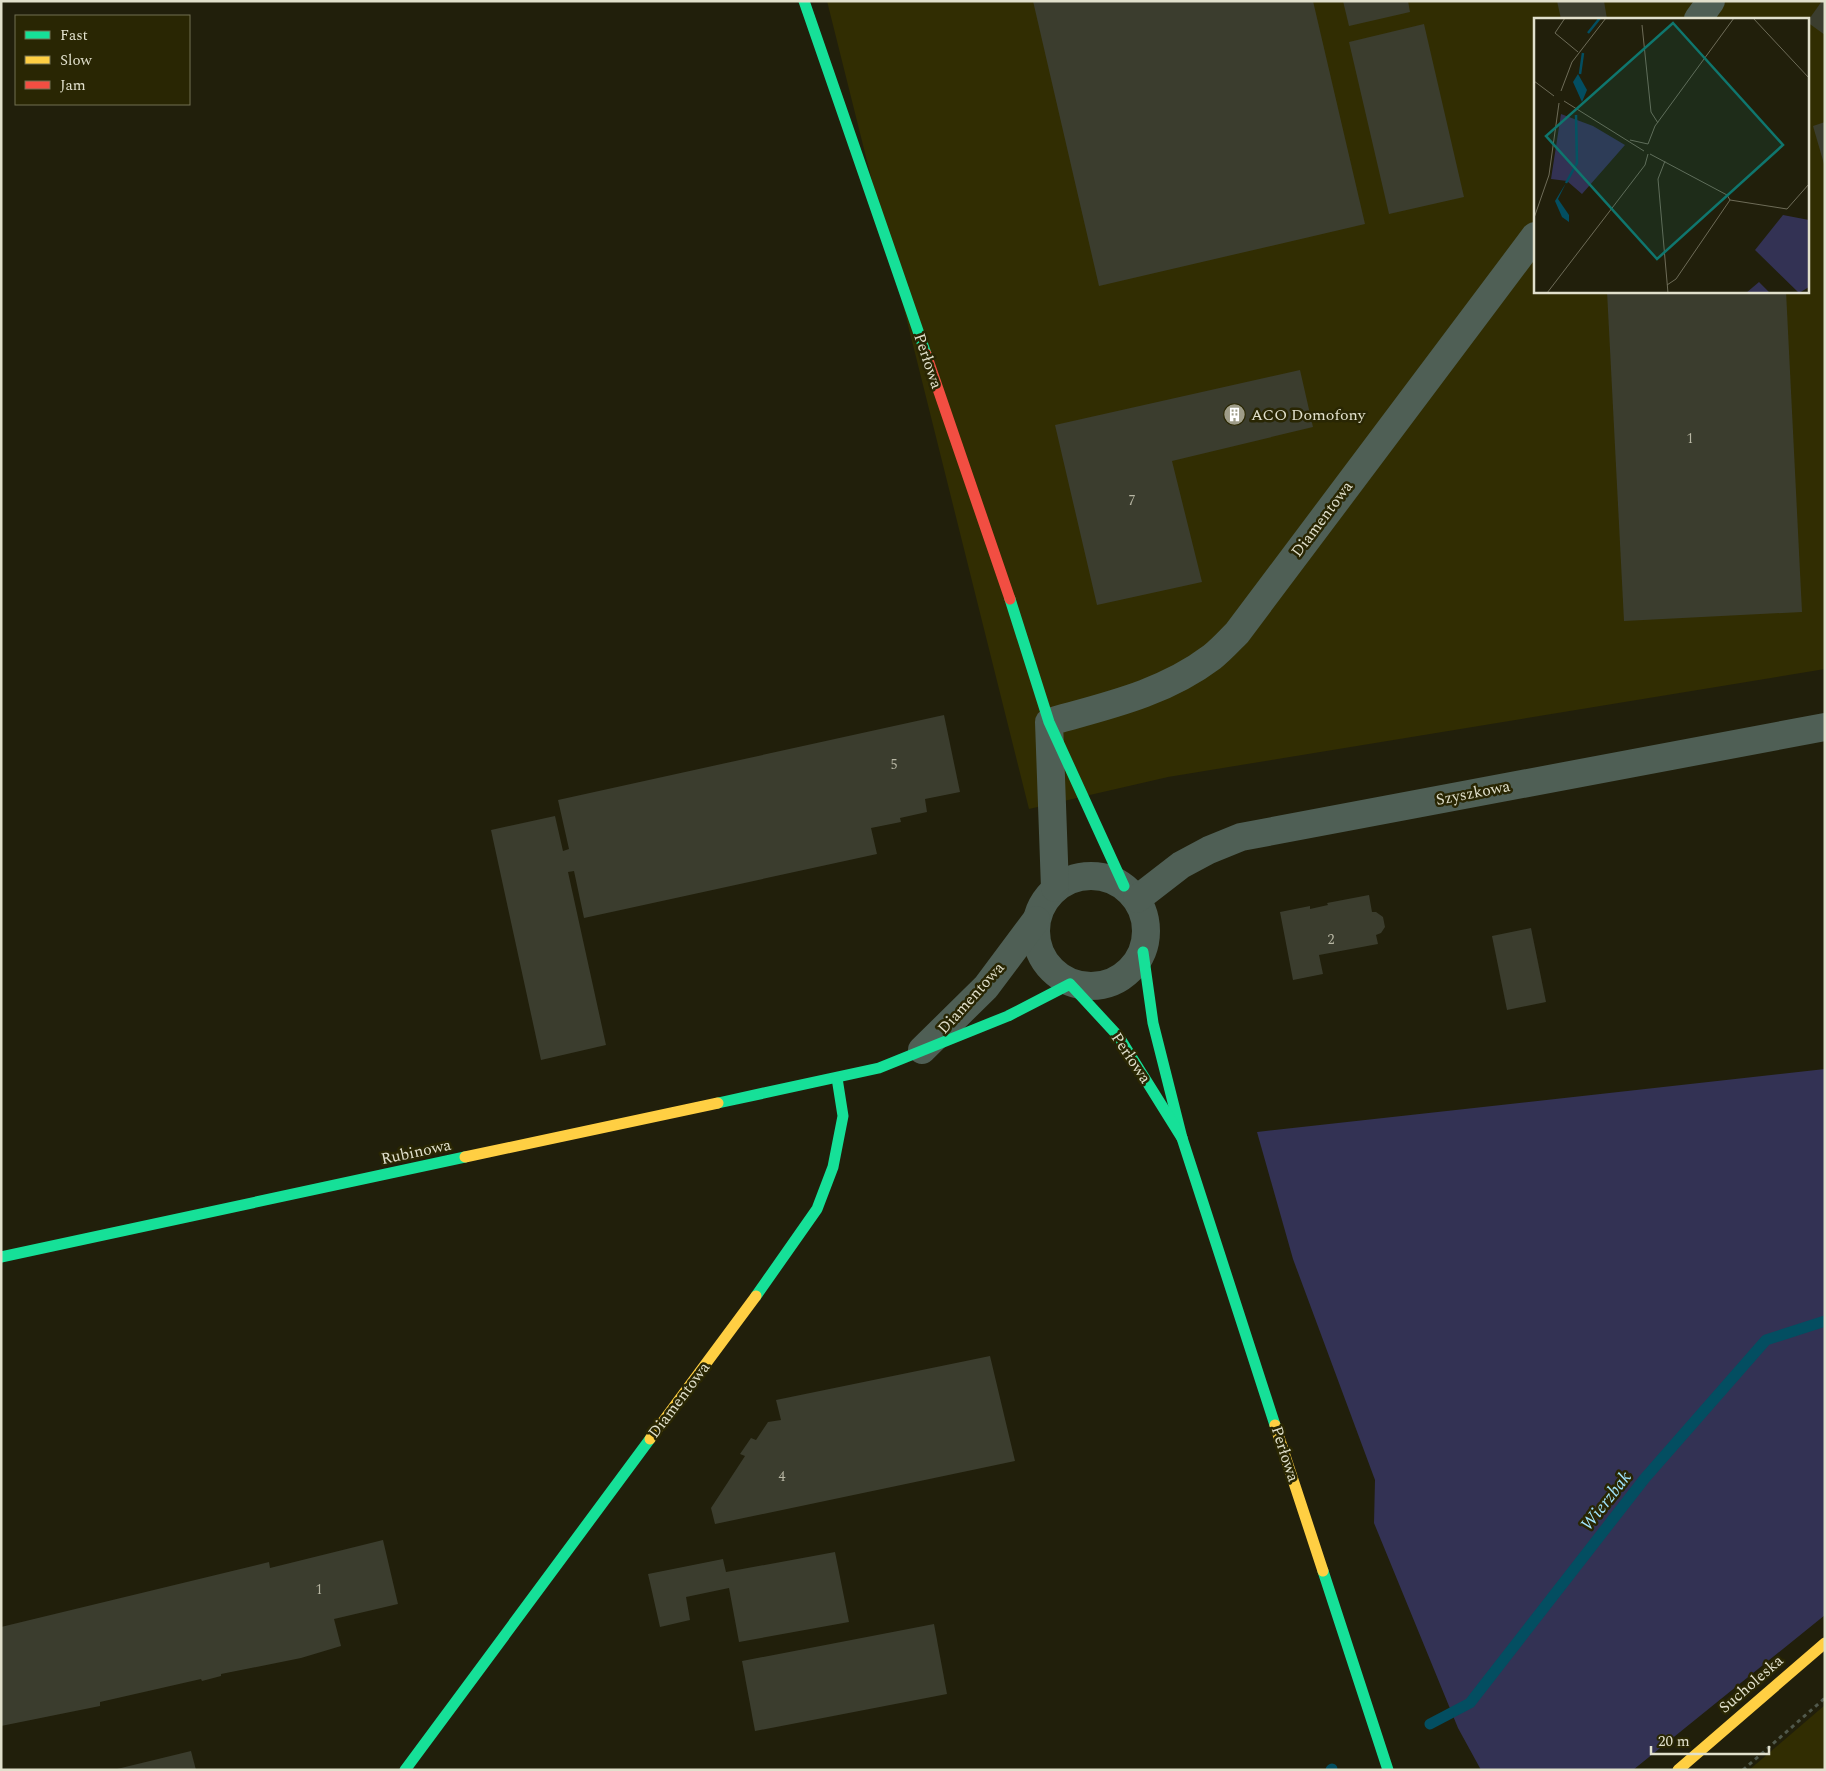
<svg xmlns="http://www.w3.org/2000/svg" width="1826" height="1771" viewBox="0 0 1826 1771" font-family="Spectral,serif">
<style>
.built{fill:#312d02;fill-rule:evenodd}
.green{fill:#333254}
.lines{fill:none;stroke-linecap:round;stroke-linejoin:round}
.stream{stroke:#034e61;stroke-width:11}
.building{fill:#3b3d2e}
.path{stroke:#51594c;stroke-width:3;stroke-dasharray:4 4;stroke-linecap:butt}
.street{stroke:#4f5f55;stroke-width:28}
.fast{stroke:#16e098;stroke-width:11}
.slow{stroke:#ffcf43;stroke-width:11}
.jam{stroke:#f24e42;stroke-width:11}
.labels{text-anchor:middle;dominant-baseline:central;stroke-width:5;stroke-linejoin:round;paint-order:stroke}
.number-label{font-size:14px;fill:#b8b7a4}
.street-label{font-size:16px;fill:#e1e0cc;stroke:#292603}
.poi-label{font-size:16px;fill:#e1e0cc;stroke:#292603;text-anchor:start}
.water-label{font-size:18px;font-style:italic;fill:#a0e4fd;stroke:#292603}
.inset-river{fill:none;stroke:#034e61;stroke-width:2.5}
.inset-road{fill:none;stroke:#6e6c58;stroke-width:1}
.view{fill:#0f766e;fill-opacity:0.15;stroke:#0f766e;stroke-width:2.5}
.inset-edge{fill:none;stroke:#e1e0cc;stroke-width:2.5}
</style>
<rect width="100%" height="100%" fill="#211f0b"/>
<!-- built -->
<g class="built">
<path d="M827,1h998v668l-657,108 -139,32zM1535,19h272v272h-272z"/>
<polygon points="1825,1705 1825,1770 1749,1770"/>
</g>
<!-- green -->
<polygon class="green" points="1825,1069 1825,1615 1633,1770 1481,1770 1458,1728 1374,1523 1375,1480 1293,1259 1257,1132"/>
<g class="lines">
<!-- stream -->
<g class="stream">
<polyline points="1430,1724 1470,1703 1645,1478 1766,1340 1825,1321"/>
<polyline points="1331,1770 1332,1769"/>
</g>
</g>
<!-- building -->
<g class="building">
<polygon points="1033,1 1313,1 1365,224 1099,286"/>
<polygon points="1343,1 1408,1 1410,12 1349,26"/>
<polygon points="1557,1 1604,1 1607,19 1561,19"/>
<polygon points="1822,1 1825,1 1825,35 1807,22"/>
<polygon points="1424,24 1464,197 1389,214 1349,42"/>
<polygon points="1825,122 1825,164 1824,164 1813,126"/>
<polygon points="1607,291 1786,291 1802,612 1624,621"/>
<polygon points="1300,370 1313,427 1172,461 1202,582 1097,605 1055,425"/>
<polygon points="944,715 960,792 925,799 927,812 900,818 901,822 871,828 877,854 584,918 574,871 568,872 606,1045 541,1060 491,830 555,816 563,851 569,849 558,800"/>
<polygon points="1369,895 1372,912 1376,912 1383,917 1385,927 1381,933 1376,935 1378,944 1319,955 1323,974 1293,980 1280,912 1310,906 1310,909 1328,905 1327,903"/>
<polygon points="1531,928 1546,1002 1507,1010 1492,936"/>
<polygon points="990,1356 1015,1461 715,1524 711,1508 745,1456 740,1454 751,1438 756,1440 768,1422 781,1420 776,1400"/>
<polygon points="383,1540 398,1604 334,1619 341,1646 301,1658 221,1674 221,1676 202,1681 201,1679 100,1702 100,1706 1,1726 1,1627 269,1562 270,1568"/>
<polygon points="835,1552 849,1622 739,1642 729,1588 686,1597 690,1620 660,1627 648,1574 723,1559 726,1572"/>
<polygon points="934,1624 947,1694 755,1731 742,1661"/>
<polygon points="191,1751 196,1770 117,1770 117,1769"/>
</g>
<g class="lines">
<!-- path -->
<polyline class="path" points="1743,1770 1825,1698"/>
<!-- street -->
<g class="street">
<polyline points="1698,19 1711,1"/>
<circle cx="1091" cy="931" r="55"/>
<path d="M1055,888l-6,-166c57,-16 114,-28 163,-65 9,-7 17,-16 25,-24l298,-397"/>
<polyline points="1137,899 1181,865 1209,850 1241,837 1825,727"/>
<polyline points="922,1050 986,987 1036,920"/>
</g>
<!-- fast -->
<g class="fast">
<polyline points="804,1 926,354"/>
<polyline points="1010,599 1049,722 1124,886"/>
<polyline points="1143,952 1153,1023 1182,1138 1275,1425"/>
<polyline points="718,1103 879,1068 1008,1016 1070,984 1119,1037 1182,1138"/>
<polyline points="1,1257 465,1157"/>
<polyline points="756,1296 817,1209 833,1167 843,1116 837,1078"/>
<polyline points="1323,1571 1388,1770"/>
<polyline points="405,1770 650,1439"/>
</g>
<!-- slow -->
<g class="slow">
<polyline points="465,1157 718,1103"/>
<polyline points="1275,1425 1323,1571"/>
<polyline points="650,1439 756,1296"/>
<polyline points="1678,1770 1825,1643"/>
</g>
<!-- jam -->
<polyline class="jam" points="926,354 1010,599"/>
</g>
<!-- icons -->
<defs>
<symbol id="building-disc" viewBox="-11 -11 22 22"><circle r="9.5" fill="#9e9c88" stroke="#292603"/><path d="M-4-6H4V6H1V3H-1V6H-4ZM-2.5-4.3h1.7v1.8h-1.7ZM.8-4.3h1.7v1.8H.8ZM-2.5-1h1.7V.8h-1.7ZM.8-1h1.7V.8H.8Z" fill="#fff"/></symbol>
</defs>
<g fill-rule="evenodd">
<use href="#building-disc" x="1222" y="402" width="25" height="25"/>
</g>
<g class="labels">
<!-- number labels -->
<g class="number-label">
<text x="1690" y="438">1</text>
<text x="1132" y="500">7</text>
<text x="894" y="764">5</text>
<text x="1331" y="939">2</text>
<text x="782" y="1476">4</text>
<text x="319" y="1589">1</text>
</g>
<!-- street labels -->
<g class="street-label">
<text transform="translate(928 361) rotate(71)">Perłowa</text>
<text transform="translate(1322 519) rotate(-53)">Diamentowa</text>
<text transform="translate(1473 793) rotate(-11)">Szyszkowa</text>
<text transform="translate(971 998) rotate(-48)">Diamentowa</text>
<text transform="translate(1131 1058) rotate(56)">Perłowa</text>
<text transform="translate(416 1152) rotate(-12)">Rubinowa</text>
<text transform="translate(679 1400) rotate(-53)">Diamentowa</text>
<text transform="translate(1285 1454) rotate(72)">Perłowa</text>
<text transform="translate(1751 1684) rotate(-41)">Sucholeska</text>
</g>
<!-- poi labels -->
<g class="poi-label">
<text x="1251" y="415">ACO Domofony</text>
</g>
<!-- water labels -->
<g class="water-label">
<text transform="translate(1606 1501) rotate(-52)">Wierzbak</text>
</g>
</g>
<!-- overview -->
<g transform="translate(1534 18)">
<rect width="275" height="275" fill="#211f0b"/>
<path d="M27,96l32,12 32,19 -43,49 -15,-13 -16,-2zM249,197l26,5v67l-10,6 -44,-43zM225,264l11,11h-24z" fill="#333254"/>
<path d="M44,56l9,16 -5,12 -9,-20zM32,165l-8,16 11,16v7l-7,-5 -7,-16z" fill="#034e61"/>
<path class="inset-river" d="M54,15l12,-15M46,56l3,-21M32,165l11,-20 -1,-48"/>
<path class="inset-road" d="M31,0l-10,15 23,19M219,0l56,60M108,7l9,87 7,11M0,63l20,15M27,73l11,-29 34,-44M30,83l80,50M96,122l18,4 7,-18 79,-108M116,136l77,41 3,5M131,143l-7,18 10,114M196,182l57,9 22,-25M0,200l15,-43 10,-72M133,267l9,-6 54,-79M13,275l98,-128 3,-11"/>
<path class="view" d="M139,5l110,122 -126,114 -111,-123z"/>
<rect width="275" height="275" class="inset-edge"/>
</g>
<!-- border -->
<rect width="1826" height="1771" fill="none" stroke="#e1e0cc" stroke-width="5"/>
<!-- legend -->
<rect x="15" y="15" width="175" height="90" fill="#292603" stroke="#737053"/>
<rect x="25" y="31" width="25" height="8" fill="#16e098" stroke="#737053"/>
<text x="60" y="40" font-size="15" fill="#e1e0cc">Fast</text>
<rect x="25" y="56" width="25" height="8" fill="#ffcf43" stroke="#737053"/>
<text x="60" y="65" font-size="15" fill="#e1e0cc">Slow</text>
<rect x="25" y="81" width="25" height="8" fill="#f24e42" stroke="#737053"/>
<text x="60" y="90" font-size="15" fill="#e1e0cc">Jam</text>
<!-- scale -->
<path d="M1651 1746v8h118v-8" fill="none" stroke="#e1e0cc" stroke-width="2.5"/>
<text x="1658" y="1746" font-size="15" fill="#e1e0cc" stroke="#292603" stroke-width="4" paint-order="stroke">20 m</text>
</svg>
